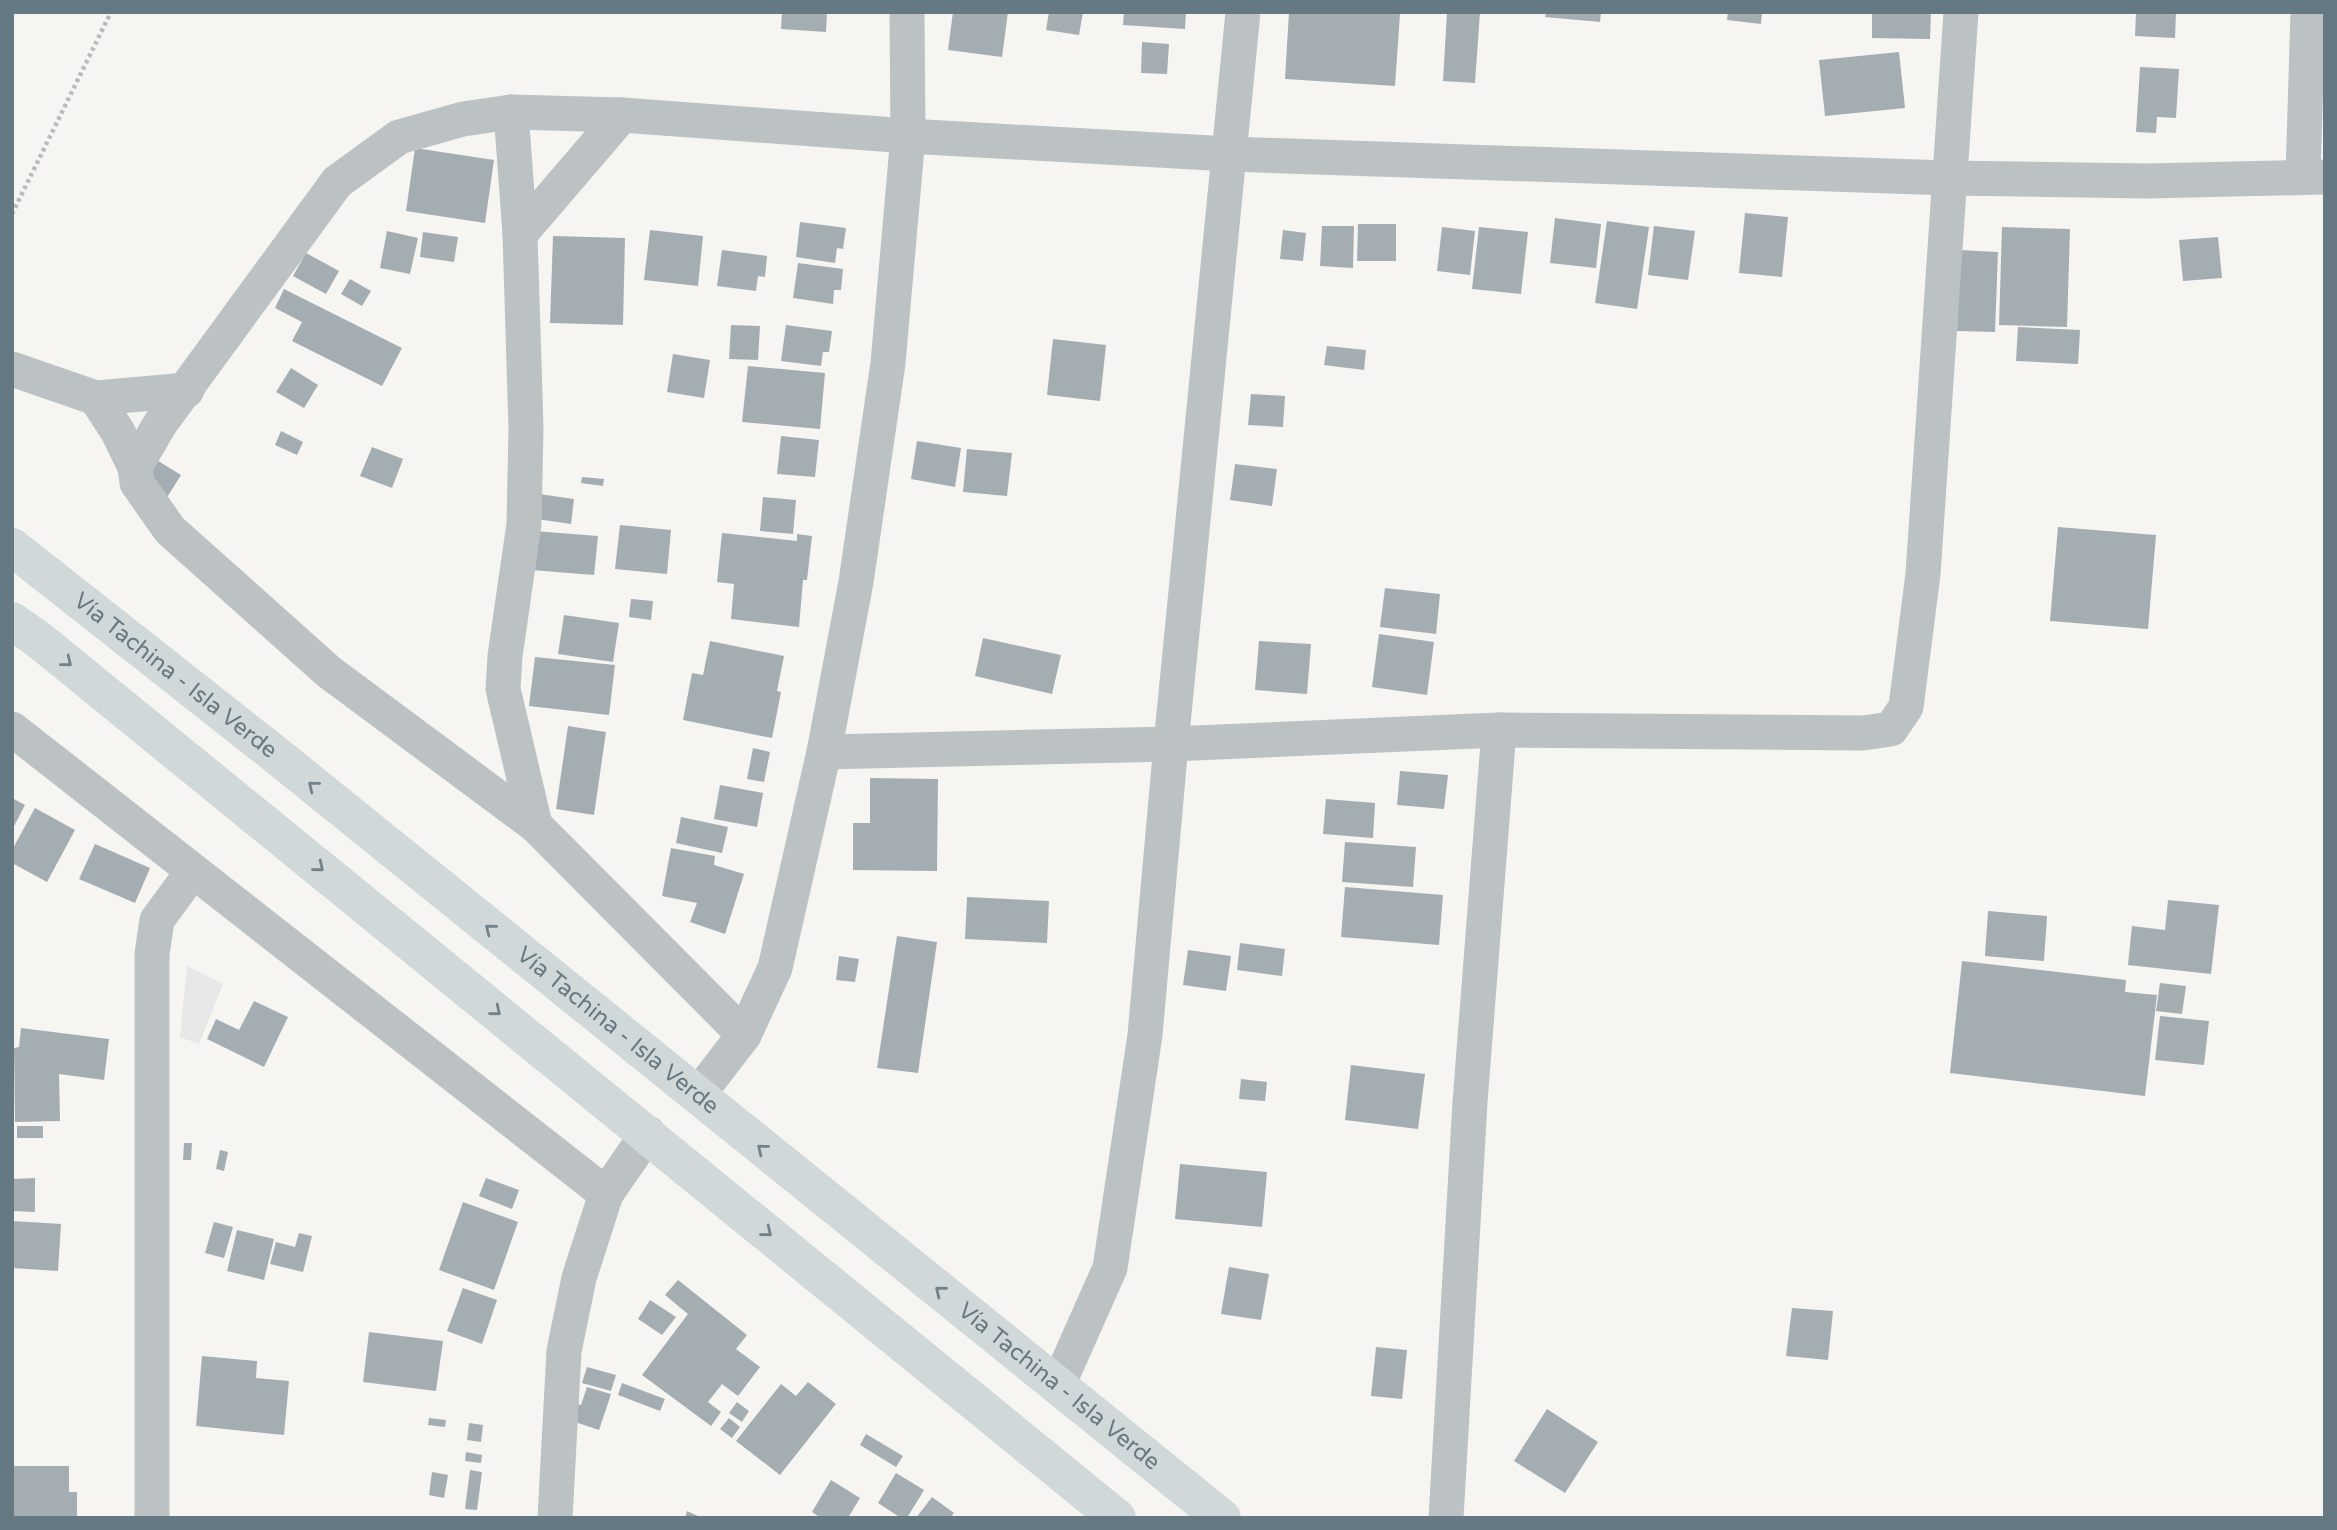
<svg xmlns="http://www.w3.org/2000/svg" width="2337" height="1530" viewBox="0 0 2337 1530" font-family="'Varela Round',sans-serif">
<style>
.built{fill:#e6e7e6}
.building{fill:#a4aeb2}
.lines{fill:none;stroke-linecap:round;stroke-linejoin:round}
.path{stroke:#b7bbbc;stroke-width:4.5;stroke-dasharray:3.5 3.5;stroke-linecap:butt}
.minor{stroke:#bcc2c4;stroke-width:35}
.primary{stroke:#d1d8da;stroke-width:38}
.oneway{stroke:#71828b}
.labels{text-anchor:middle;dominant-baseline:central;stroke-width:7;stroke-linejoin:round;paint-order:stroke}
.street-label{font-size:23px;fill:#667982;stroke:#fff}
</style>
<rect width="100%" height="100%" fill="#f6f5f2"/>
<!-- built -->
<polygon class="built" points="187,966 223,984 199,1044 180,1037"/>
<!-- building -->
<g class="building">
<polygon points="782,12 827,12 826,32 781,29"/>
<polygon points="953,12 1008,12 1002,57 948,50"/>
<polygon points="1049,12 1083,12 1079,35 1046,30"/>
<polygon points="1124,12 1186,12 1185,29 1123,25"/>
<polygon points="1289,12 1400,14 1395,86 1285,79"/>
<polygon points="1447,12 1480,12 1475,83 1443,81"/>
<polygon points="1546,12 1601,12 1600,22 1545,17"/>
<polygon points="1728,12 1762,12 1761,24 1727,20"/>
<polygon points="1872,12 1931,12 1930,39 1872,38"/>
<polygon points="2136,12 2176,12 2175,38 2135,36"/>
<polygon points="1142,42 1169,44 1167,74 1141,73"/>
<polygon points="1899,52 1905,108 1825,116 1819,60"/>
<polygon points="2140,67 2179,69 2176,118 2157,117 2156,133 2136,132"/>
<polygon points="415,148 494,160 485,223 406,211"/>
<polygon points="1745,213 1788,217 1782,277 1739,273"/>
<polygon points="1555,218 1601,224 1596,268 1550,263"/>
<polygon points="1607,221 1649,227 1637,309 1595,303"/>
<polygon points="800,222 846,228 843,249 837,248 835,263 796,257"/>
<polygon points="1358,224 1396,224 1396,261 1357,261"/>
<polygon points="1322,226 1354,226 1353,268 1320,266"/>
<polygon points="1654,226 1695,231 1688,280 1648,275"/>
<polygon points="1442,227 1475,231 1470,275 1437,271"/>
<polygon points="1479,227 1528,232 1521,294 1472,289"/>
<polygon points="2002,227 2070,229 2067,327 1999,325"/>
<polygon points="650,230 703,236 698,286 644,280"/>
<polygon points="1283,230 1306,233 1303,261 1280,259"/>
<polygon points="387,231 418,238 410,274 380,268"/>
<polygon points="423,232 458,237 454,262 420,257"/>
<polygon points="553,236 625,238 623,325 550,323"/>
<polygon points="2218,237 2222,278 2183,281 2179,240"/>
<polygon points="722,250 767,256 765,277 758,276 756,291 717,286"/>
<polygon points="1960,250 1998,252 1995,332 1957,331"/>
<polygon points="306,253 339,271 326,294 293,276"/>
<polygon points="798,263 843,269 841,290 834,290 833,304 793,298"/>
<polygon points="350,279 371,291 362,306 341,294"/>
<polygon points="284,289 402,348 382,386 292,341 302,322 275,308"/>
<polygon points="731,325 760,326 758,360 729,359"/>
<polygon points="786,325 832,331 829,352 823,352 821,366 781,361"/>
<polygon points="2018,327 2080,330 2078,364 2016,361"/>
<polygon points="1053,339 1106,345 1100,401 1047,395"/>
<polygon points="1327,346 1366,350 1364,370 1324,365"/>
<polygon points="673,354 710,360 704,398 667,392"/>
<polygon points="748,366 825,373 820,429 742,422"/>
<polygon points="291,368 318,385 304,408 276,392"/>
<polygon points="1251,394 1285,396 1283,427 1248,425"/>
<polygon points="281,431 303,442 297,455 275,445"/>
<polygon points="781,436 819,440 815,477 777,474"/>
<polygon points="917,441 961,448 955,487 911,479"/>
<polygon points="372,447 403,459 392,488 360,476"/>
<polygon points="967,449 1012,453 1007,496 963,492"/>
<polygon points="155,459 181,475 166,499 140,483"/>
<polygon points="1235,464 1277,469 1272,506 1230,500"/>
<polygon points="582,477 604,479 603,486 581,483"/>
<polygon points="539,494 574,499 571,524 537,519"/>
<polygon points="763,497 796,500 793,534 760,531"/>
<polygon points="620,525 671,530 667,574 615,569"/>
<polygon points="2058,527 2156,535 2148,629 2050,621"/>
<polygon points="534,531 598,536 594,575 531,570"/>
<polygon points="722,533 797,541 797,534 812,536 807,580 803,580 799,627 731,619 734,584 717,582"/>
<polygon points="1385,588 1440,594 1436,634 1380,627"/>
<polygon points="631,599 653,601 651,620 629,617"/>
<polygon points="564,615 619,623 613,662 558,654"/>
<polygon points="1379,634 1434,642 1427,695 1372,687"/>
<polygon points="983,638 1061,655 1052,694 975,676"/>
<polygon points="710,641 784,656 777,691 781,692 772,738 683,720 692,673 703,675"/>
<polygon points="1259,641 1311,644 1307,694 1255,690"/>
<polygon points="535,657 615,665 609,715 529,706"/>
<polygon points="568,726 606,732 594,815 556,809"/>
<polygon points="753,748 770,752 764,782 747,779"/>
<polygon points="1400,771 1448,775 1444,809 1397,805"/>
<polygon points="870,778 938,779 937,871 853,870 853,823 870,823"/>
<polygon points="720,785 763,793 757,827 714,819"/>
<polygon points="12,798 25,805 12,830"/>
<polygon points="1326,799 1375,803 1373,838 1323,834"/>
<polygon points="35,808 75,830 47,882 12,863 12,850"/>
<polygon points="681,817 728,827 722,853 676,843"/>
<polygon points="1345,842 1416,847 1413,887 1342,882"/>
<polygon points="95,844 150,868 135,903 79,879"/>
<polygon points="671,848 715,856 714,865 744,874 725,934 690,922 697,903 662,896"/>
<polygon points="1345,887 1443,895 1439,945 1341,937"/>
<polygon points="967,897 1049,901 1047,943 965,939"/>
<polygon points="2168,900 2219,905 2211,974 2128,965 2132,926 2165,930"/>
<polygon points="1988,911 2047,916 2044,961 1985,956"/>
<polygon points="897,936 937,942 918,1073 877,1068"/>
<polygon points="1240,943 1285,949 1282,976 1237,970"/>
<polygon points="1188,950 1231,956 1226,991 1183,985"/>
<polygon points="839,956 859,959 855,982 836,980"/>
<polygon points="1962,961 2126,980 2125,992 2157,995 2145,1096 1950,1073"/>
<polygon points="2160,983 2186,986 2182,1014 2156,1011"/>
<polygon points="254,1001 288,1017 264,1067 207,1039 216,1019 239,1030"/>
<polygon points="2160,1016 2209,1021 2204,1065 2155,1060"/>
<polygon points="21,1028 109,1039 104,1080 59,1074 60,1121 15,1122 14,1048 19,1047"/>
<polygon points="1351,1065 1425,1074 1418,1129 1345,1120"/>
<polygon points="1241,1079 1267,1082 1265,1101 1239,1099"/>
<rect x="17" y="1126" width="26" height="12"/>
<polygon points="184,1143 192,1143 191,1160 183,1160"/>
<polygon points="220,1150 228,1152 224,1171 216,1169"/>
<polygon points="1180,1164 1267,1172 1262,1227 1175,1219"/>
<polygon points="35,1178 35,1212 12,1211 12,1179"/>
<polygon points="486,1178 519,1190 512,1209 479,1196"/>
<polygon points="463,1202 518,1222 494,1290 439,1270"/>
<polygon points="12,1221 61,1224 58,1271 12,1268"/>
<polygon points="214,1222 233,1227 224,1258 205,1253"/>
<polygon points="237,1230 274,1239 264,1280 227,1271"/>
<polygon points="299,1233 312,1236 303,1272 270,1264 276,1242 295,1247"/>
<polygon points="1229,1267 1269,1274 1261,1320 1221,1314"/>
<polygon points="678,1280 747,1335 736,1349 760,1367 738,1396 722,1384 708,1402 721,1412 711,1426 642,1375 688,1314 665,1295"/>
<polygon points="463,1288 497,1300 482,1344 447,1331"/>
<polygon points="650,1300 676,1317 662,1335 638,1319"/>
<polygon points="1792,1308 1833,1311 1828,1360 1786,1356"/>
<polygon points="369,1332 443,1341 436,1391 363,1382"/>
<polygon points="1376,1347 1407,1350 1402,1399 1371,1396"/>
<polygon points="202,1356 257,1361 256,1378 289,1381 284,1435 196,1426"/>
<polygon points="587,1367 616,1375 611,1391 582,1383"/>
<polygon points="808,1382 836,1404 780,1475 736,1441 781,1384 796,1396"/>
<polygon points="622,1383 665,1399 660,1411 618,1395"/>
<polygon points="587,1387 611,1394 599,1430 569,1420 575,1403 581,1405"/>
<polygon points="737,1402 749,1411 742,1422 729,1413"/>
<polygon points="1547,1409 1598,1442 1565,1493 1514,1461"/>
<polygon points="429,1418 446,1420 445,1427 428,1425"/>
<polygon points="729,1418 740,1427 732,1438 720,1429"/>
<polygon points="469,1423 483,1425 481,1442 467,1440"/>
<polygon points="866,1434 903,1456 896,1467 860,1445"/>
<polygon points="466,1452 482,1455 481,1463 465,1461"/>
<polygon points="12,1466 69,1466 69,1492 77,1492 77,1518 12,1518"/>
<polygon points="470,1470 482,1472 477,1510 465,1509"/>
<polygon points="432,1472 448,1475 444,1498 429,1495"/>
<polygon points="896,1473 924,1490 907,1518 901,1518 878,1503"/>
<polygon points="831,1480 860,1498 848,1518 821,1518 812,1512"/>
<polygon points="932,1497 954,1513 950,1518 916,1518"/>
<polygon points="687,1511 702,1518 685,1518"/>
</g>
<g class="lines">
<!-- path -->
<polyline class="path" points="12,214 111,12"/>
<!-- minor -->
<g class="minor">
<polyline points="511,112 520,234 526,428 524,524 505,656 503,689 535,825"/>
<polyline points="2303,176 2308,12"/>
<polyline points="520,234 622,115"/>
<polyline points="12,369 96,398 187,390"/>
<polyline points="96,398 118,432 135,467"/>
<polyline points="12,729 606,1194"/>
<polyline points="824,752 1171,744 1499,730 1863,733 1891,729 1906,707 1923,574 1961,12"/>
<polyline points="744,1035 535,825 329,672 170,530 137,483 135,467 160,424 337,182 399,137 463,119 511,112 622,115 908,136 1229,154 1949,178 2148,181 2325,177"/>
<polyline points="697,1096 744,1035 775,968 824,752 856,582 888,363 908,136 907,12"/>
<polyline points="1058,1385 1110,1268 1145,1035 1171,744 1243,12"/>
<polyline points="152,1518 152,954 157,920 193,871"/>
<polyline points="555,1518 564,1351 579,1278 606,1194 648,1133"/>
<polyline points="1446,1518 1470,1102 1499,730"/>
</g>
<!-- primary -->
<g class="primary">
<path id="s1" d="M12,547l264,208 946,763"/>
<polyline points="12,621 39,640 1117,1518"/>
</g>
</g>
<!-- one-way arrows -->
<defs><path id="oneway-chevron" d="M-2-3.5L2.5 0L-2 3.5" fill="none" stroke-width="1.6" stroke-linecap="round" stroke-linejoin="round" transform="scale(1.75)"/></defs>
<g class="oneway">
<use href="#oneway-chevron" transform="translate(67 662) rotate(39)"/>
<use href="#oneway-chevron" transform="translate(313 786) rotate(-141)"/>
<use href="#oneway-chevron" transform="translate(319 867) rotate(39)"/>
<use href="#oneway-chevron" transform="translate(490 929) rotate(-141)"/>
<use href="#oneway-chevron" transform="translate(496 1011) rotate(39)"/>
<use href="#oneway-chevron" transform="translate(762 1149) rotate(-141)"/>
<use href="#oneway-chevron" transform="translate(767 1232) rotate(39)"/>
<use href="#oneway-chevron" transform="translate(940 1291) rotate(-141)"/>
</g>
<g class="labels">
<!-- street labels -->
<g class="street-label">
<text stroke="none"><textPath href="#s1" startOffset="208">Vía Tachina - Isla Verde</textPath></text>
<text stroke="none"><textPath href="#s1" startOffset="775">Vía Tachina - Isla Verde</textPath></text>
<text stroke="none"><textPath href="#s1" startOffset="1342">Vía Tachina - Isla Verde</textPath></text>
</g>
</g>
<!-- border -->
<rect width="2337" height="1530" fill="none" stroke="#667982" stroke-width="28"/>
</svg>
